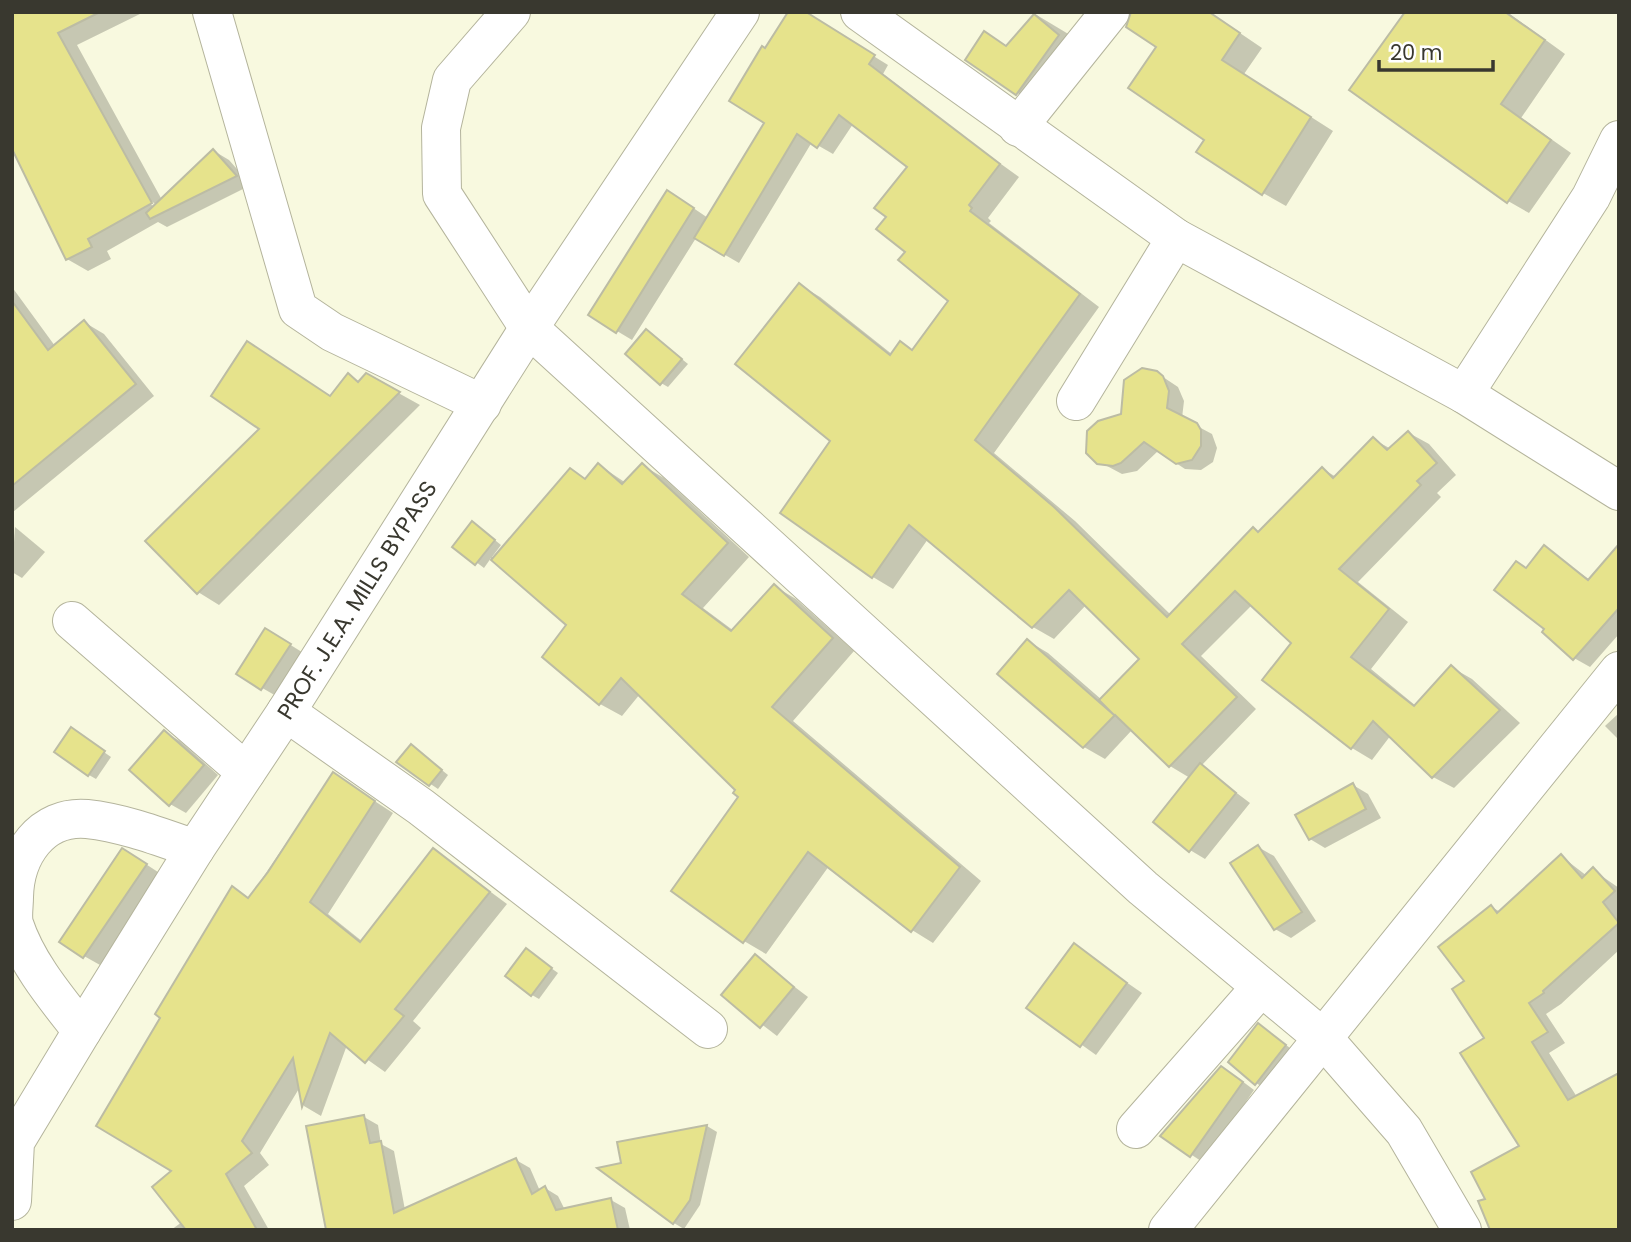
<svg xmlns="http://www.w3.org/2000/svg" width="1631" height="1242" viewBox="0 0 1631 1242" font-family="Poppins,sans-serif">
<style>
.shadow{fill:#0003;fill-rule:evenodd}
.building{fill:#e6e38c;stroke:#bcbca4;stroke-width:2}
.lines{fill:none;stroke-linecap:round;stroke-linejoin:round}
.minor-casing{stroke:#b4b49c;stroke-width:40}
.minor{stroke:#fff;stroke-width:38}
.labels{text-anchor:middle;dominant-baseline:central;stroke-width:5;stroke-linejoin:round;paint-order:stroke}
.street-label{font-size:23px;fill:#39382f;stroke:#fff}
</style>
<rect width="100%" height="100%" fill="#f8f9df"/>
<!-- shadow -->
<g class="shadow">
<path d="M12,12h132l-67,33 85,155 52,-49 15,9 22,25 -84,42 -9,-5 -51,29 4,8 -23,12 -21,-12zM145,197l12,8 -2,2 -12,-7z"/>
<polygon points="1209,12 1262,48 1244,74 1333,131 1286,206 1263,193 1207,139"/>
<polygon points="1407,12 1507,12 1565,54 1521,118 1571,153 1529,213 1508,201"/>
<polygon points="1035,14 1075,38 1030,101 986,73"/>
<polygon points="807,15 888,65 883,74 933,112 905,161 853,124 833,154 812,142 739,263 696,238 632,340 617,331 683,201 708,218 767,122 766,50"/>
<polygon points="944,123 1019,177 988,218 991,221 989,223 1099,307 994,453 1075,521 1171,615 1253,529 1259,533 1323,469 1336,477 1373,439 1391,449 1409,433 1429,444 1456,475 1437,493 1441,497 1358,582 1408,622 1371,669 1416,706 1451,667 1472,679 1520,723 1454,788 1433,777 1391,735 1372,760 1352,748 1293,642 1252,605 1201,656 1256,709 1201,766 1250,803 1205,859 1190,850 1190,778 1170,766 1132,730 1105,759 1084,747 999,674 1028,641 1048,653 1102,700 1142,659 1087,604 1054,639 1033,627 928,539 893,589 873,577 832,440 800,285 820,297 893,355 914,351 951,301 908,251 888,217"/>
<polygon points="12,287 55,346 84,322 104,334 154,396 13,512"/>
<polygon points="647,331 688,364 668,387 661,383"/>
<polygon points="1157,373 1178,387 1184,401 1182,418 1212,434 1217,448 1213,462 1201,470 1185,469 1158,451 1137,471 1122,474 1092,458 1086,438 1093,426 1122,416"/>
<polygon points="366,375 420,405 219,605 198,592 331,397 348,376 360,382"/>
<polygon points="599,465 626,483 642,465 664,478 749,557 703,608 734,631 774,586 796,599 854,651 793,721 981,881 933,943 912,930 829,866 766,954 744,941 738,789 640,694 622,716 600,704 569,625 491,558 484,568 455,546 480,528 501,545 492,557 495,558 570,470 586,480"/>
<polygon points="15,527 45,552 22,578 12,572"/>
<polygon points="1619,547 1619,634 1590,667 1574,658 1547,629 1527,569 1544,548 1590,580"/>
<polygon points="281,639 305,654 278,697 238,674"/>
<polygon points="1619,713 1619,740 1605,726"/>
<polygon points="164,732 180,741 218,775 186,813 170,804"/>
<polygon points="78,734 111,757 96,779 89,775"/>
<polygon points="418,751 448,775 438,789 398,762"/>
<polygon points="333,774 393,813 328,914 363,942 434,850 507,904 413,1021 421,1028 385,1072 347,1045 321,1116 304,1106 300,1087 260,1153 269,1165 244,1186 269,1230 171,1230 182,1222 174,1171 163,1017 233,889 249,898"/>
<polygon points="1353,785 1368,794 1381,818 1325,848 1310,839"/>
<polygon points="1258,847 1274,856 1316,921 1291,938 1275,929"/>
<polygon points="1561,856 1587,876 1593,870 1619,888 1619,950 1561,1004 1546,1014 1565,1043 1549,1053 1577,1097 1487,1200 1522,1147 1467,982 1492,907 1500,912"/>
<polygon points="138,859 161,874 100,965 84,956"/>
<polygon points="1074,946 1142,993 1096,1055 1029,1007"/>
<polygon points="533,955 558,973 539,999 532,995"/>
<polygon points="755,957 808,997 777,1036 724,995"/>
<polygon points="1259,1026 1300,1055 1271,1092 1256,1083"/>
<polygon points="1234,1075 1254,1090 1204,1163 1163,1136"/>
<polygon points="364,1117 378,1125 381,1144 394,1151 405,1210 516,1160 530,1168 540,1191 545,1188 558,1196 565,1210 611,1200 625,1208 630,1230 328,1230"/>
<polygon points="707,1126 717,1132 700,1205 684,1229 674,1223 619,1143"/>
</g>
<!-- building -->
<g class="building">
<polygon points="12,12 100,12 58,33 152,203 88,239 92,247 66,260 12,149"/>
<polygon points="788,12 806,12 875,55 869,64 1000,164 969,205 972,208 970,211 1080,294 975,440 1054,507 1167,617 1253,527 1258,532 1322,467 1333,478 1373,437 1387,450 1408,431 1437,463 1417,481 1421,485 1339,569 1389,609 1351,657 1414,706 1451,665 1500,710 1432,778 1373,721 1351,749 1262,680 1291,643 1235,591 1182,644 1237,697 1169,767 1115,715 1083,748 997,674 1027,639 1114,715 1099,700 1139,659 1069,590 1032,628 909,525 872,578 780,513 830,441 735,364 799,283 890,355 900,341 912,350 948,301 898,260 905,252 876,229 886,217 874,208 907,167 839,115 817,148 797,134 724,256 694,238 764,123 729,101 762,46 765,48"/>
<polygon points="1131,12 1209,12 1240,33 1222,60 1311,117 1262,195 1196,152 1204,140 1128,88 1156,47 1126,27"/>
<polygon points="1405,12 1505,12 1545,40 1501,104 1551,140 1507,203 1349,90"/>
<polygon points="1034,14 1059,35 1016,95 965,60 984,31 1006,46"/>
<polygon points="213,149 237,176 150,219 146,213"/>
<polygon points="667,190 694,208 616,333 588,315"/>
<polygon points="12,301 48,350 84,320 136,384 12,486"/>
<polygon points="646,329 682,359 660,385 625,354"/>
<polygon points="247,341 330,396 348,373 358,382 366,373 400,392 197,594 145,541 259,429 211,396"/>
<polygon points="1142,368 1157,371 1163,376 1169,391 1167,408 1197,423 1201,430 1201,446 1192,460 1176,464 1144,442 1121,463 1113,466 1097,464 1086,453 1087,431 1098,421 1121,414 1124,380"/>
<polygon points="598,463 622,484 642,463 728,543 682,594 731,631 774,584 833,638 772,707 960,867 911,932 808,852 743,943 671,891 738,797 733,793 735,790 621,678 599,705 542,657 566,625 491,560 570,468 585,479"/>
<polygon points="472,521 495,540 475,565 452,547"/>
<polygon points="1619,544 1619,608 1573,660 1542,632 1544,629 1494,590 1516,561 1526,568 1544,545 1588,580"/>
<polygon points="265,628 291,644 261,690 236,674"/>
<polygon points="71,727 105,751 88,776 54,752"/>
<polygon points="164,730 204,765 169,806 129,770"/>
<polygon points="411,744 442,770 429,786 396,762"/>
<polygon points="1200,763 1236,793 1189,852 1153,822"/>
<polygon points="333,772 375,801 310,902 360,942 433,848 490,892 395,1009 404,1016 365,1063 330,1033 302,1107 293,1058 242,1141 252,1153 226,1174 257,1230 186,1230 152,1187 171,1171 96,1126 160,1018 155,1014 232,886 248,898 268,872"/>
<polygon points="1353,783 1366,809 1309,840 1295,815"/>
<polygon points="1258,845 1302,912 1274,930 1230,863"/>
<polygon points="122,848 147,864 83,958 59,942"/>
<polygon points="1561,854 1582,878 1593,867 1615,891 1603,902 1619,923 1543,991 1544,993 1529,1003 1548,1032 1532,1042 1568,1100 1619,1073 1619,1230 1490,1230 1478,1201 1485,1199 1471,1172 1519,1146 1460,1053 1484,1038 1452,989 1464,981 1438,947 1491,905 1497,913"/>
<polygon points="1074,943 1127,983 1080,1047 1026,1008"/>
<polygon points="526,948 552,968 531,996 505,976"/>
<polygon points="755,954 794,987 760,1028 721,995"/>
<polygon points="1258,1023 1286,1045 1255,1085 1228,1062"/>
<polygon points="1221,1066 1243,1082 1190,1157 1160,1136"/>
<polygon points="364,1115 370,1143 381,1141 394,1213 516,1158 532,1194 545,1186 556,1210 611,1198 618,1230 326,1230 306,1126"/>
<polygon points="707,1125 690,1200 673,1224 597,1168 621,1163 617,1142"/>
</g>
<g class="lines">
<defs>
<g id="minor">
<polyline points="212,12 298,309 332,332 482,404"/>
<polyline points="511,12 452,80 441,128 442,194 529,328 1143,888 1323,1038 1404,1131 1462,1230"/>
<polyline points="860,12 1176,238 1464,394 1619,491"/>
<polyline points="1018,127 1110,12"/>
<polyline points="1464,394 1591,197 1619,140"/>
<polyline points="1076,401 1176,238"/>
<polyline points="72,621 246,772"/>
<polyline points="286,712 421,807 708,1029"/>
<path d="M82,1031c-25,-32 -55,-67 -68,-107 -2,-8 0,-18 0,-27 1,-42 27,-82 73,-78 37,4 73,18 108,30"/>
<polyline points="1136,1129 1261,987"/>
<path id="s1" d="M12,1201l3,-59 67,-111 113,-182 91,-137 243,-384 211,-316"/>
<polyline points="1168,1230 1619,671"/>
</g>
</defs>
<!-- minor casing -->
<use href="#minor" class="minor-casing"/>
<!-- minor -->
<use href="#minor" class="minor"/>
</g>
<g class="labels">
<!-- street labels -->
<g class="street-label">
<text stroke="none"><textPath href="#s1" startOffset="700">PROF. J.E.A. MILLS BYPASS</textPath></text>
</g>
</g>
<!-- border -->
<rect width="1631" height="1242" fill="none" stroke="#39382f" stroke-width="28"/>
<!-- scale -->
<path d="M1379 60v10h114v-10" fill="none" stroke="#39382f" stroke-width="3.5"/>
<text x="1390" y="60" font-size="21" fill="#39382f" stroke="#ffffff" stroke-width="5" paint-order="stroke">20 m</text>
</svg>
